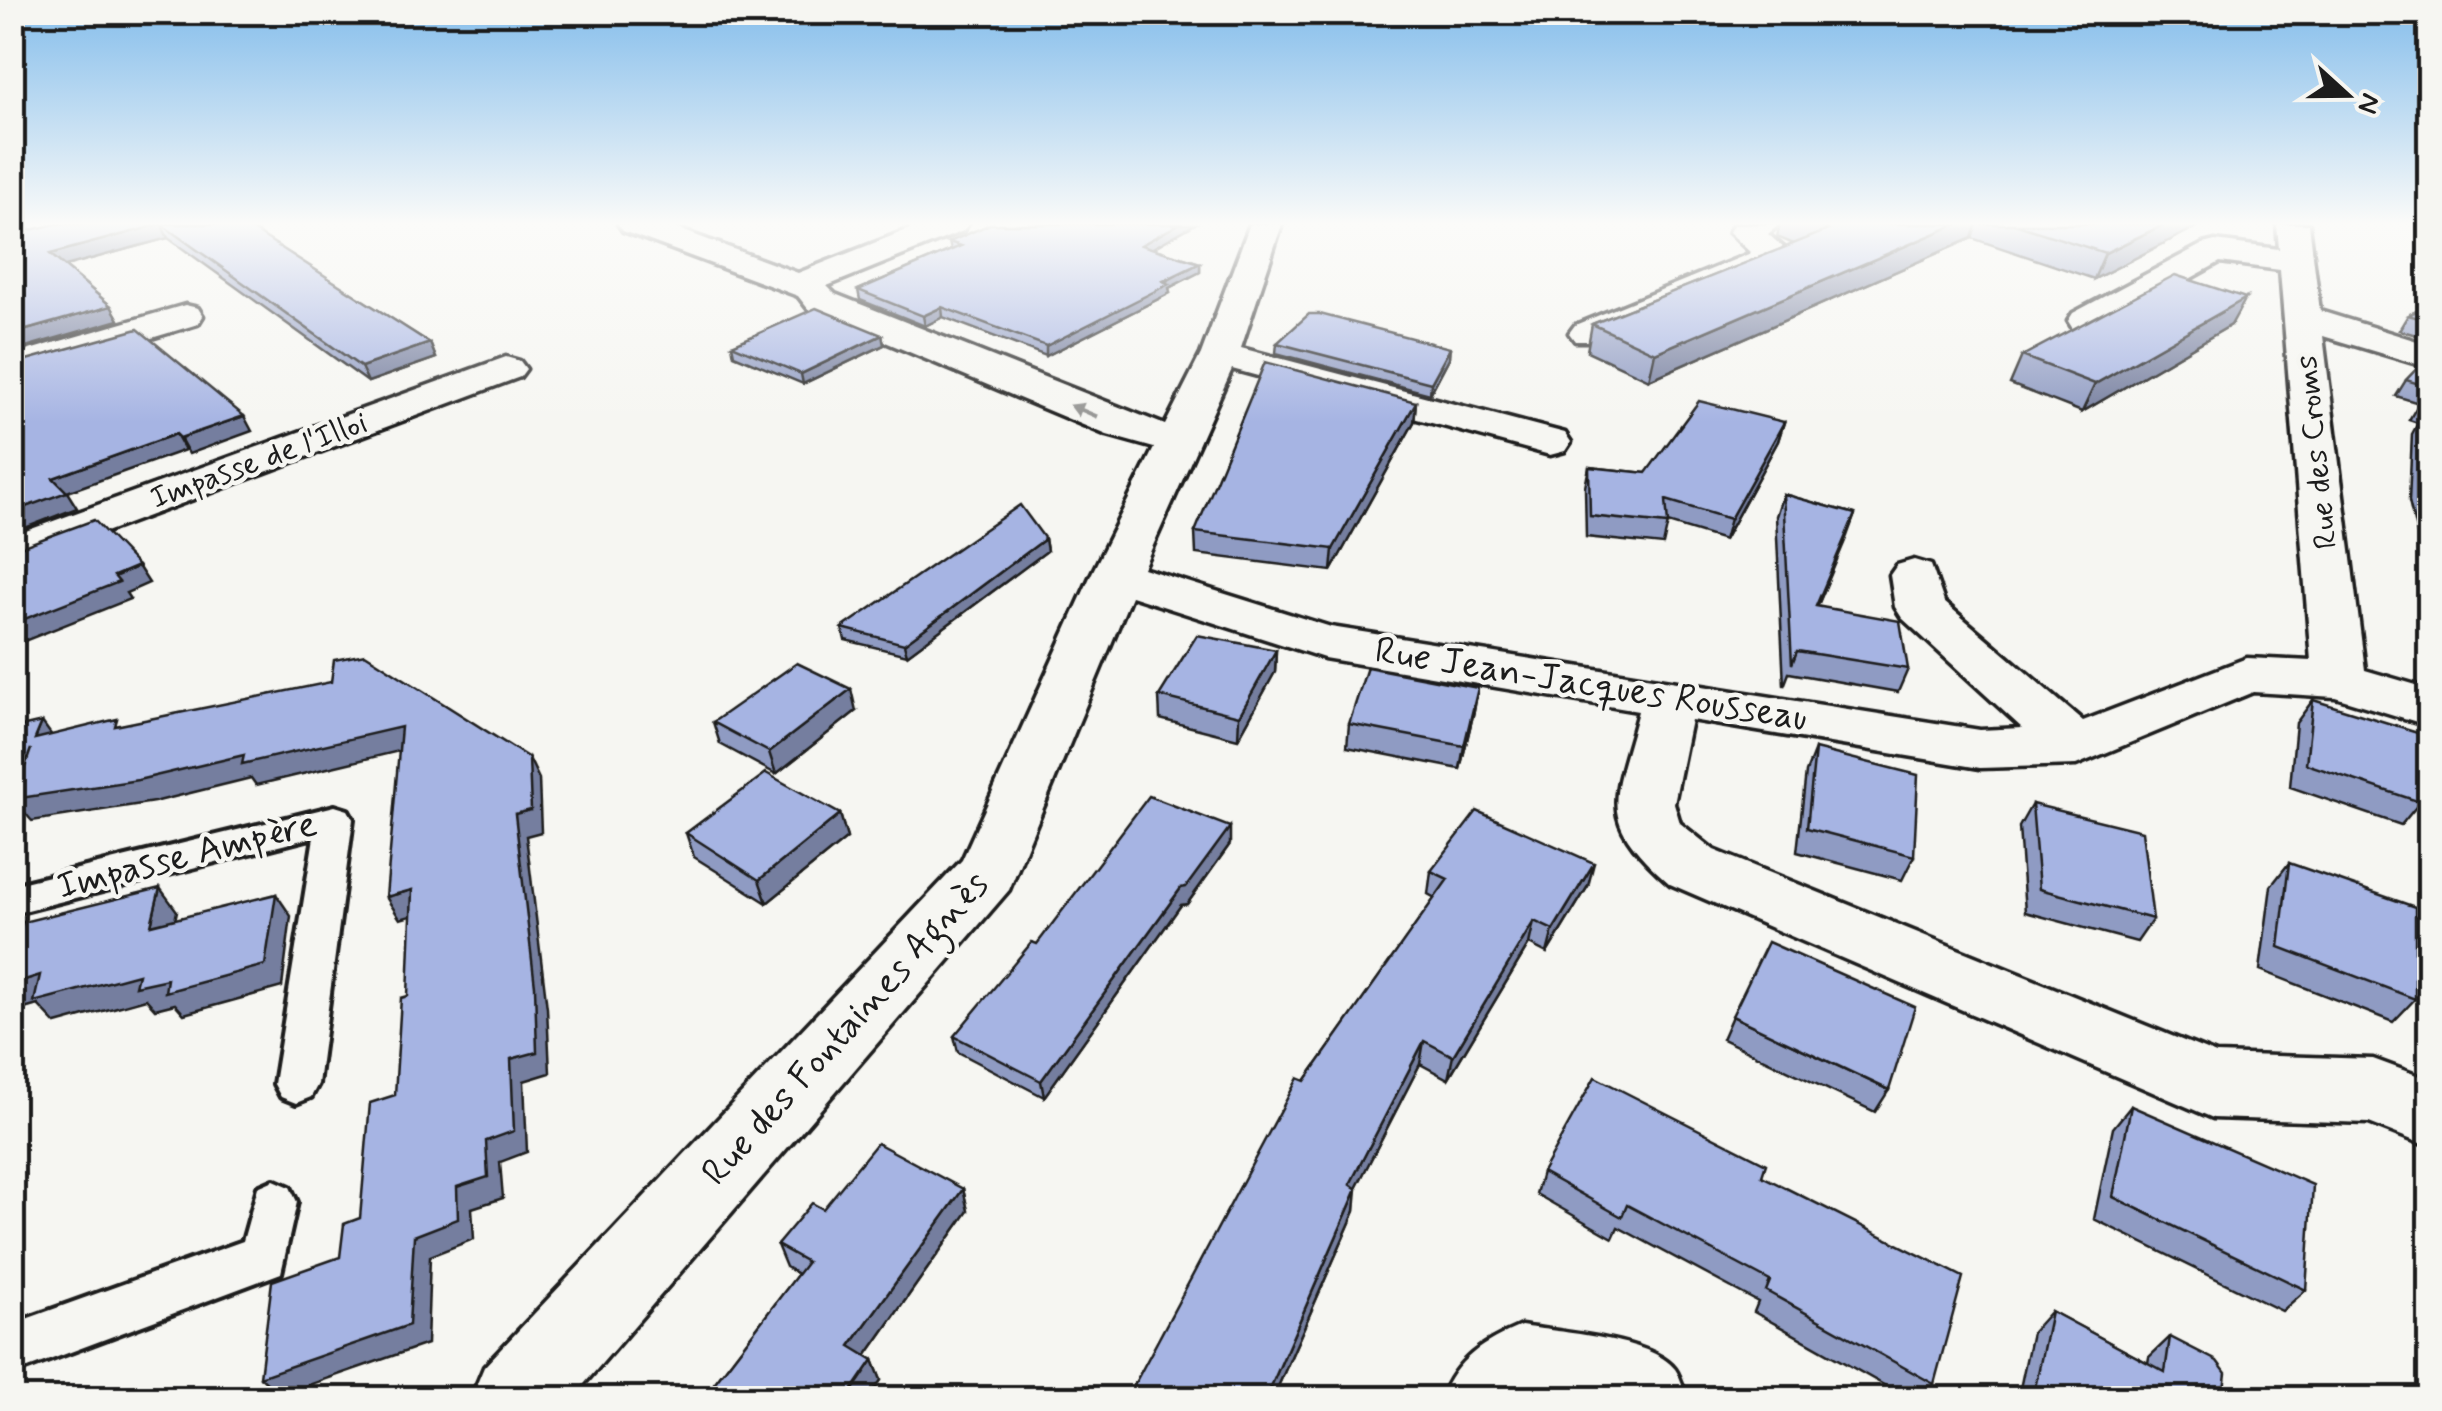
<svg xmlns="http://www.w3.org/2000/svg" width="2442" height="1411" viewBox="0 0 2442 1411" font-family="Mynerve,sans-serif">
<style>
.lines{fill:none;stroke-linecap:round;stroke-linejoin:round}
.lane-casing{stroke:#1c1c1c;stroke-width:8}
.street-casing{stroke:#1c1c1c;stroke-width:7}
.lane{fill:#f6f6f2;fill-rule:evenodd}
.street{fill:#f6f6f2;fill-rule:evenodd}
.wall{fill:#8f9bc3;stroke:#1c1c1c;stroke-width:2.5}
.shaded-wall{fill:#747e9f;stroke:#1c1c1c;stroke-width:2.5}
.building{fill:#a6b4e3;stroke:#1c1c1c;stroke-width:2.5}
.oneway{fill:#949492}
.labels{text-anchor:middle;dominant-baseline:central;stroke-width:9;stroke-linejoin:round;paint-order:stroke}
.far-street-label{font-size:32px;fill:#1c1c1c;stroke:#f6f6f2}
.street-label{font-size:38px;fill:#1c1c1c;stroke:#f6f6f2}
</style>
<rect width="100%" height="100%" fill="#f6f6f2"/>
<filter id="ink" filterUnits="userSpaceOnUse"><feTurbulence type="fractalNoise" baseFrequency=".01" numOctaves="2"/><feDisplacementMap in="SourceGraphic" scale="20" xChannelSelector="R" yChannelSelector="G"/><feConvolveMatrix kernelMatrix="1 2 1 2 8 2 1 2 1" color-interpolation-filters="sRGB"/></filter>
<g filter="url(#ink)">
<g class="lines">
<defs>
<g id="lane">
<polygon points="335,806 348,810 353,819 318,1084 311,1097 296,1103 281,1097 274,1084 314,837 12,914 12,885"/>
<polygon points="274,1180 290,1187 297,1202 281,1273 12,1374 12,1324 243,1241 258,1187"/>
</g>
<g id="street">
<path d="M618,224h47l133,49 124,-49h46l-5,7 -136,55 8,8 330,131 36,-71 49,-130h32l-41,124 324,85 6,9 -6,9 -15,4 -318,-86 -89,199 188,59 649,103 42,-2 -120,-110 -7,-11 -5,-32 7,-10 17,-5 17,5 13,37 139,119 164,-63 64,3 -31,-391 -60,-8 -121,67h-26l-5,-8 5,-8 130,-69 12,-3 64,8 -2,-25h32l11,87 110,34v23l-107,-32 42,334 65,19v37l-95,-29 -82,-5 -177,73 -96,3 -289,-48 -17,83 6,20 34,27 502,204 157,5 57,21v67l-61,-24 -156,-5 -543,-234c-77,-68 -55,-83 -32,-173l-314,-53 -193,-62 -122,294 -437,508h-101l13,-31 478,-507 129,-285 63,-127 -47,-13 -298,-125 -11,-14 -175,-65z"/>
<polygon points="1780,224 1768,234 1792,255 1787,262 1601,341 1575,341 1569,333 1575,325 1751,253 1729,232 1733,225"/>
<polygon points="185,305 198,308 203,316 198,324 12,380 12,355"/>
<polygon points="506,357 520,361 526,369 520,377 12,567 12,536"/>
<path d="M1521,1326c36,6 131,12 154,43 5,7 9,21 12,29h-246c15,-39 42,-56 80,-72z"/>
</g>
</defs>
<!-- lane casing -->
<use href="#lane" class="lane-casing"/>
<!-- street casing -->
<use href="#street" class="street-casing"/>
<!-- lane -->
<use href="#lane" class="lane"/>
<!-- street -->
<use href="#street" class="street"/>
</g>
<!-- wall -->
<g class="wall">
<polygon points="56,224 246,224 244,225 430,343 436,358 368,382 168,238 64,266 111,306 119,320 12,351"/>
<polygon points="1195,224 1152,248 1200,263 1200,272 1169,288 1170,293 1046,356 943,317 925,326 860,300 858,290 951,250 949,242"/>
<polygon points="1780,224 2202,224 2094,279 1972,238 1649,380 1587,351 1592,324 1794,244 1777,237"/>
<polygon points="2430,305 2430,339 2399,330 2408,315"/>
<polygon points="2231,325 2082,412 2010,384 2022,356"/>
<polygon points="882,335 884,345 803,384 734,355 732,345"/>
<polygon points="1277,343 1449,358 1430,394 1276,353"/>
<polygon points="2430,355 2430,642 2424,564 2409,501 2412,434 2418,423 2409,420 2419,403 2396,396 2406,380"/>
<polygon points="1416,402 1414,422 1331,571 1196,554 1195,532"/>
<polygon points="1784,422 1778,441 1724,540 1668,523 1663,545 1586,537 1585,487 1589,467 1646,473"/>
<polygon points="1783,494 1855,514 1817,607 1908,669 1898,692 1789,673 1784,686 1776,516"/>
<polygon points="1045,539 1047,551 907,655 845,640 842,628"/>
<polygon points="1276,650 1275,672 1238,739 1160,719 1159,696"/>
<polygon points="1478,688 1474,711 1460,769 1347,747 1349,724"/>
<polygon points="2313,700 2420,802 2401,825 2290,787 2296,723"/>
<polygon points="856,711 776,774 720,744 713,722"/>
<polygon points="1815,749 1914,856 1902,880 1797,852 1806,772"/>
<polygon points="2032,804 2153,919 2137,942 2025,912 2019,827"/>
<polygon points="840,814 847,838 767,903 694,857 686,833"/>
<polygon points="1230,844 1187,904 1181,905 1044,1097 958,1052 954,1036 1037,944"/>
<polygon points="2289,863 2415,999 2393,1022 2260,970 2271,886"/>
<polygon points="1431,871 1588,886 1547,953 1529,944 1448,1079 1420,1064 1356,1188 1355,1211 1273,1398 1135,1398 1134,1385 1305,1081 1435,898 1428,894"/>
<polygon points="1732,1016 1889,1090 1875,1112 1722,1039"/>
<polygon points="2131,1106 2306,1290 2282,1311 2094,1219 2113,1128"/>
<polygon points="1542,1172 1762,1176 1934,1384 1922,1398 1907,1398 1754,1312 1758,1302 1618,1227 1613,1238 1536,1194"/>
<polygon points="963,1189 968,1211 866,1356 873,1360 881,1380 869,1398 703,1398 798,1274 786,1267 777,1245 823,1209"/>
<polygon points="2051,1311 2148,1363 2149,1357 2170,1337 2223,1398 2018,1398 2032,1332"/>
</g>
<!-- shaded-wall -->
<g class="shaded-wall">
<polygon points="161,224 168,238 58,268 50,254"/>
<polygon points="1179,224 1195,224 1142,254 1141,245"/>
<polygon points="1957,224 1977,224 1972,238 1649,380 1655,353"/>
<polygon points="2165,224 2202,224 2094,279 2105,253"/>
<polygon points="1200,263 1200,272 1169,288 1170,293 1046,356 1046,346"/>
<polygon points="2246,298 2231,325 2082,412 2095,384"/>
<polygon points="111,306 119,320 12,351 12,334"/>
<polygon points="942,307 943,317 925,326 923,316"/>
<polygon points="882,335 884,345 803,384 801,374"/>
<polygon points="430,343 436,358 368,382 361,367"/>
<polygon points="1450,348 1449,358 1430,394 1431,383"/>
<polygon points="1416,402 1414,422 1331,571 1333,549"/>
<polygon points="244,416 252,431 189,454 180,438"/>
<polygon points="1784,422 1778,441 1724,540 1730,519"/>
<polygon points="176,434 185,450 67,492 77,508 12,533 12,512 53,478"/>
<polygon points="1855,514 1847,536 1808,629 1816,606"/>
<polygon points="1045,539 1047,551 907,655 904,644"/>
<polygon points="138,566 149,583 126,593 130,599 12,646 12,624"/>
<polygon points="1276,650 1275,672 1238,739 1239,716"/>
<polygon points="1478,688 1474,711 1460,769 1464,746"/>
<polygon points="851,689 856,711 776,774 769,752"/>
<polygon points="42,722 58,744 35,739"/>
<polygon points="401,727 412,748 256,785 251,778 154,802 32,821 24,812 12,815 12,789 31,749 244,755"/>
<polygon points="529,758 539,779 541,832 526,836 547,1008 550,1073 524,1081 527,1152 500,1162 503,1198 472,1208 474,1239 430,1256 427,1344 280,1395 260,1377 414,1236 457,1187 486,1141 511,1059 515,814"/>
<polygon points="840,814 847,838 767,903 759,880"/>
<polygon points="1230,827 1230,844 1187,904 1181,905 1044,1097 1041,1081 1181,888"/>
<polygon points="1594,863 1588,886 1547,953 1553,930"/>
<polygon points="160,888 177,911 169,948 151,925"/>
<polygon points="412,890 425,912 400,919 386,897"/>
<polygon points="276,894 291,916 282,987 184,1014 175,1004 155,1009 146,999 56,1024 38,1005 24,1009 12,998 12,984 40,975 138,974"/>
<polygon points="1534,921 1529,944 1448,1079 1453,1056"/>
<polygon points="1424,1041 1420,1064 1347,1206 1350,1184"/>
<polygon points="963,1189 968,1211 859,1366 850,1346"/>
<polygon points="1357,1189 1355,1211 1273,1398 1266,1398"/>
<polygon points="873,1360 881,1380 869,1398 847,1398"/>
</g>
<!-- building -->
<g class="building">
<polygon points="56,224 244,224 430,343 361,367 161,224 50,254 111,306 12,334 12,234"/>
<polygon points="990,224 1179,224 1141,245 1200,263 1163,281 1169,284 1046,346 942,307 923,316 858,290 961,246 949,242"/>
<polygon points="1814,224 1957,224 1655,353 1592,324 1828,230"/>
<polygon points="2014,224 2165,224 2105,253"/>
<polygon points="2175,275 2246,298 2095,384 2022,356"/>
<polygon points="2430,305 2430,321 2408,315"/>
<polygon points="816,308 882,335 801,374 732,345"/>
<polygon points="1309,314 1320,314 1450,348 1431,383 1277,343"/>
<polygon points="138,329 244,416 180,438 176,434 53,478 67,492 12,512 12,364"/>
<polygon points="2430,355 2430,519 2420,484 2422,418 2429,407 2419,403 2429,387 2406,380"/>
<polygon points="1265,362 1416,402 1333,549 1195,532"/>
<polygon points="1699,401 1784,422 1730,519 1666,500 1668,524 1590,516 1589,467 1646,473"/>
<polygon points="1783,494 1855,514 1816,606 1900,621 1908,669 1797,651 1792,664"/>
<polygon points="1020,505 1045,539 904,644 842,628"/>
<polygon points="94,520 138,566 114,576 119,582 12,624 12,550"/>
<polygon points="1197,635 1276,650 1239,716 1159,696"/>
<polygon points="365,654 529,758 531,810 515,814 535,986 537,1052 511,1059 514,1131 486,1141 488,1177 457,1187 458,1219 414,1236 409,1325 260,1377 272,1281 340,1257 344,1224 360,1218 370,1103 395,1095 401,998 408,996 412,890 386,897 401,727 242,764 244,755 138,780 14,799 31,749 16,788 12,789 12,729 42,722 35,739 117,719 115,726 331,682 334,660"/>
<polygon points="797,663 851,689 769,752 713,722"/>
<polygon points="1367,667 1478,688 1464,746 1349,724"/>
<polygon points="2313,700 2424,734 2420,802 2306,764"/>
<polygon points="1815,749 1918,775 1914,856 1807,828"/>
<polygon points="766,773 840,814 759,880 686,833"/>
<polygon points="1149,796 1230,827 1186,887 1181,888 1041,1081 954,1036 1032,942 1037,944"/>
<polygon points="2032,804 2142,831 2153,919 2039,889"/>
<polygon points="1477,811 1594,863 1553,930 1534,921 1453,1056 1424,1041 1350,1184 1357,1189 1266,1398 1159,1398 1134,1385 1298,1078 1305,1081 1448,879 1431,871"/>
<polygon points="2289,863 2415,907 2415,999 2279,947"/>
<polygon points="160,888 151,925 276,894 265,965 165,992 167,979 135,986 138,974 34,1002 40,975 12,984 12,955 23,922"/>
<polygon points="1768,942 1915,1007 1889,1090 1732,1016"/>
<polygon points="1595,1077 1766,1164 1762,1176 1963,1277 1934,1384 1766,1291 1770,1281 1627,1205 1622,1217 1542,1172"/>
<polygon points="2131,1106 2313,1185 2306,1290 2113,1197"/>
<polygon points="877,1143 963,1189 850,1346 873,1360 847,1398 703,1398 807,1262 777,1245 812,1203 823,1209"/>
<polygon points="2051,1311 2165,1372 2170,1337 2217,1361 2226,1373 2223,1398 2033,1398"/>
</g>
<!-- one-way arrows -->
<defs><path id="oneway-solid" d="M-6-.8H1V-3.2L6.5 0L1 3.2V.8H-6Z" transform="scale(2.5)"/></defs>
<use class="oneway" href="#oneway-solid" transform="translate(1084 411) rotate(-157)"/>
</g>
<!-- sky -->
<linearGradient id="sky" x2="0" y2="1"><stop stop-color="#84bdeb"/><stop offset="0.53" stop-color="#fbfbf9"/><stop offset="1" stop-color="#fbfbf9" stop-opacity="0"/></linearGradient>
<rect width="2442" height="422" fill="url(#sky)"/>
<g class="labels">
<!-- far-street labels -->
<g class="far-street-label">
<text transform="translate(2317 452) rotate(-96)">Rue des Croms</text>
<text transform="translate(259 461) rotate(-20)">Impasse de l'Illoi</text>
</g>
<!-- street labels -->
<g class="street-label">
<text transform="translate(1591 685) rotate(9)">Rue Jean-Jacques Rousseau</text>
<text transform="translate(187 856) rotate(-14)">Impasse Ampère</text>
<text transform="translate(846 1029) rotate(-48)">Rue des Fontaines Agnès</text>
</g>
</g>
<!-- margin -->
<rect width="2442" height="1411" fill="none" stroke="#f6f6f2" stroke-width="50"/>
<rect x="25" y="25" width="2392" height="1361" fill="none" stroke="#1c1c1c" stroke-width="4" filter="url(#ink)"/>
<!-- north arrow -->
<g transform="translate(2347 95) rotate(111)" stroke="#f6f6f2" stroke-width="8" paint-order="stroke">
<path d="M0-8L18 38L0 25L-18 38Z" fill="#1c1c1c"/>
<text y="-15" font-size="28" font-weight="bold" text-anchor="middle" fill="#1c1c1c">N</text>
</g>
</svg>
